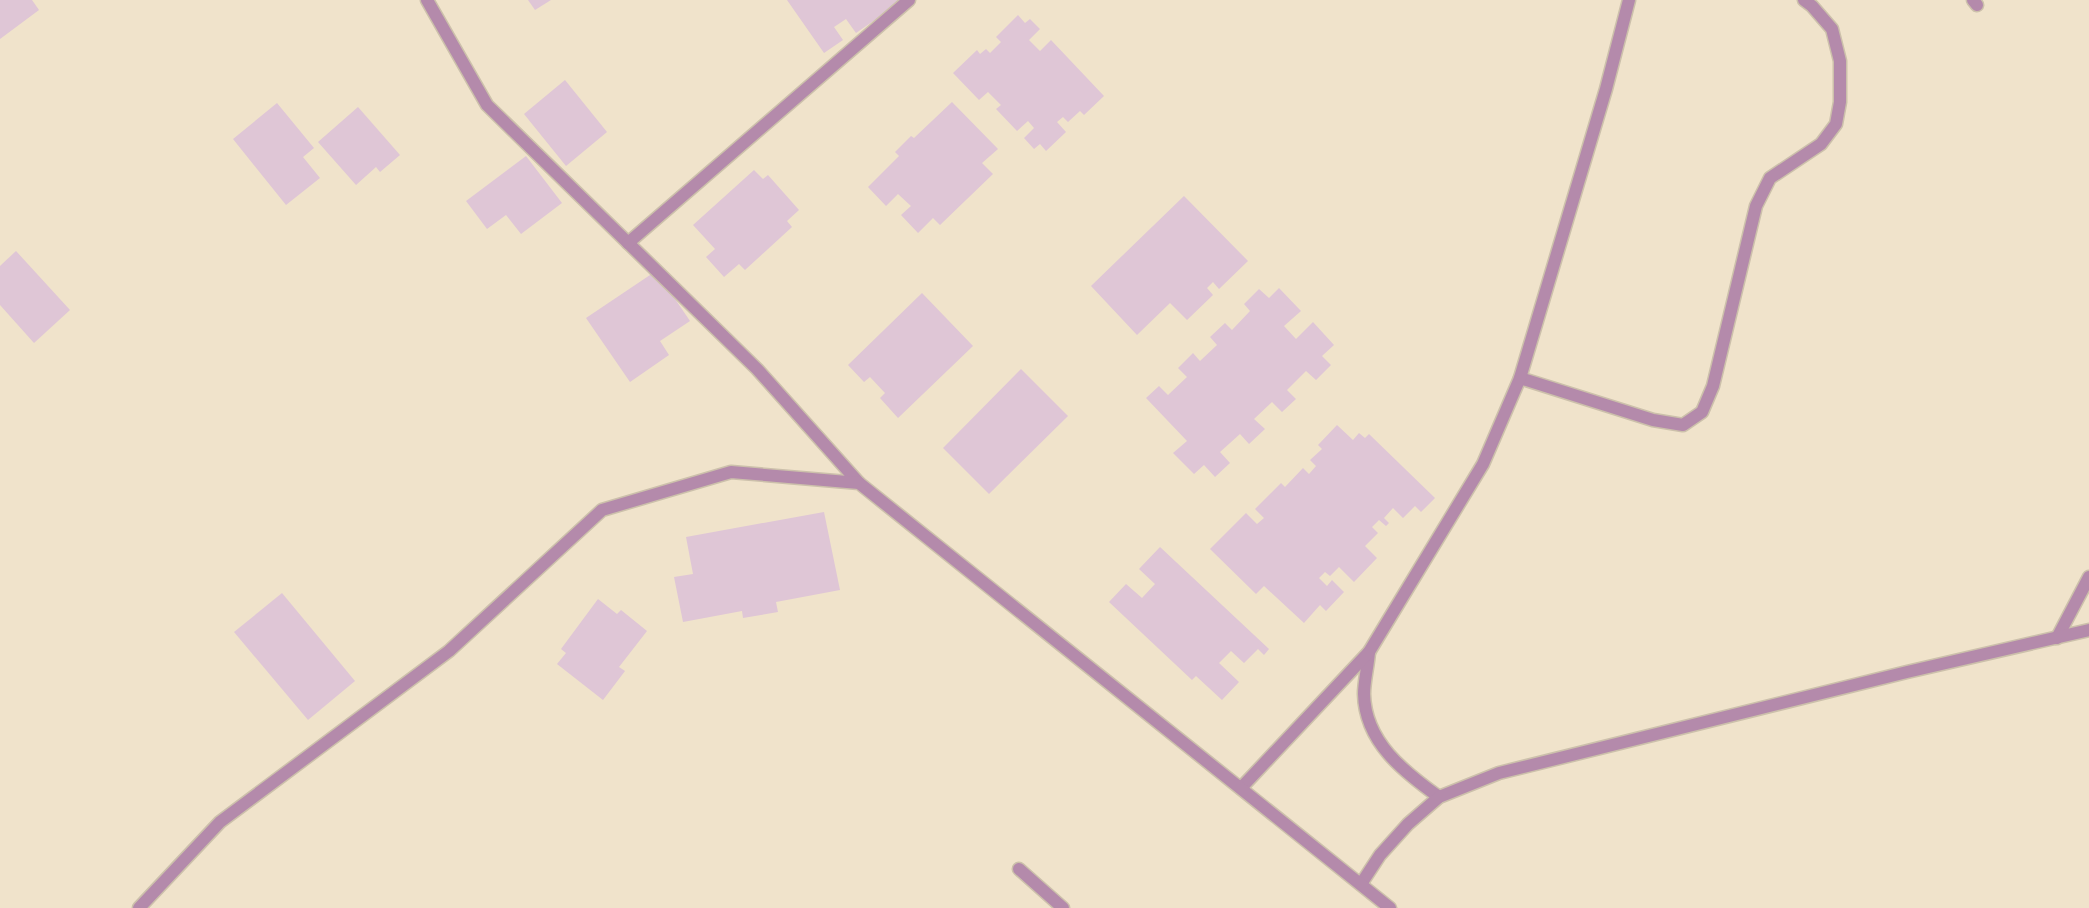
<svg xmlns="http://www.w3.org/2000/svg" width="2089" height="908" viewBox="0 0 2089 908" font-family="Jost,sans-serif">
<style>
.building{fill:#dfc6d6}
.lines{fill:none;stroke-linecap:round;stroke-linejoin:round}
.minor-casing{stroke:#ccc0ab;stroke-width:15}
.minor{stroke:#b48aab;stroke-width:12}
</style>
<rect width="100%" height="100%" fill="#f0e3cb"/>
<!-- building -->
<g class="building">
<polygon points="0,0 32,0 39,10 0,39"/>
<polygon points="528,0 551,0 535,10"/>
<polygon points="787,0 904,0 856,33 846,19 834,27 843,40 824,53"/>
<polygon points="1018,15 1025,23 1030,19 1040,29 1029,40 1040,51 1051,40 1104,96 1084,115 1080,111 1068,122 1063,117 1057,122 1066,132 1046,151 1040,144 1034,149 1024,138 1034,128 1028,121 1017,131 996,109 1001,105 988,92 979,100 953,73 977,50 980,54 986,49 990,53 1001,42 996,37"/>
<polygon points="565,80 607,132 566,166 524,114"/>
<polygon points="952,102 998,149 982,163 993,174 940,225 933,218 918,233 901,215 911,206 898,194 886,206 868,187 899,156 895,152 911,136 914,138"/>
<polygon points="277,103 314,148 303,157 320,178 286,205 233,139"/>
<polygon points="358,107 400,155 380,172 376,167 356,185 318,142"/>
<polygon points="526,156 562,203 521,234 506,215 487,229 466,201"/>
<polygon points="754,170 763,179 768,175 799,210 787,221 792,227 745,270 739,264 724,277 706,257 715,249 693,225"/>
<polygon points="1184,196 1248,261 1219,289 1213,282 1207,288 1213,295 1187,320 1170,303 1137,335 1091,286"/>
<polygon points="16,251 70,310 34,343 0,305 0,266"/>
<polygon points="656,271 690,321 660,341 669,355 630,382 586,318"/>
<polygon points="1279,288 1301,311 1284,326 1296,339 1313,322 1334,345 1322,356 1331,365 1316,380 1306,371 1287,390 1296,399 1282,412 1272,402 1254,419 1265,429 1249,444 1240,434 1220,452 1230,463 1215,477 1204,465 1194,474 1173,453 1187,441 1146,398 1159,386 1168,395 1187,377 1178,368 1193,353 1200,361 1217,345 1210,337 1225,323 1232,330 1250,311 1244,304 1259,289 1269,298"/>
<polygon points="922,293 973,346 898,418 880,398 885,393 870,377 864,382 848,365"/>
<polygon points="1021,369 1068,416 989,494 943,448"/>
<polygon points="1337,425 1353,440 1359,433 1365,438 1369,434 1435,498 1421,512 1415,506 1403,518 1393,508 1384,518 1389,523 1386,526 1379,520 1372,527 1378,533 1365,546 1377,558 1354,582 1339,567 1330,576 1325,572 1319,578 1327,586 1332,580 1344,592 1326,611 1320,605 1304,623 1264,586 1256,594 1210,549 1246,513 1257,524 1264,518 1255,509 1281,483 1285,487 1303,468 1309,474 1316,466 1310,460 1322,449 1318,445"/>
<polygon points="824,512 840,590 776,602 778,612 743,618 742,611 683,622 674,577 693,574 686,537"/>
<polygon points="1160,547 1269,649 1264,655 1258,649 1244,663 1231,651 1219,663 1239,682 1222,700 1196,676 1192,680 1109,602 1126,584 1142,598 1155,584 1139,569"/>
<polygon points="282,593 355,681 308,720 234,632"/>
<polygon points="598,599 617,614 621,610 647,631 619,667 625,671 603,700 557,664 566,653 561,649"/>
</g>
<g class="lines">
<defs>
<g id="minor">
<polyline points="427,0 487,105 757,369 859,483"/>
<polyline points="1973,0 1977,5"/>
<polyline points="628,243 909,0"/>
<polyline points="1520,378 1653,420 1683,425 1702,412 1713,386 1756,206 1770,178 1821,144 1836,124 1840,102 1840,61 1832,29 1812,6 1804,0"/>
<polyline points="2057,638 2089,577"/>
<path d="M1369,652c-1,14 -5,29 -5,42 1,48 40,78 75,103"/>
<polyline points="1241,788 1369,652 1483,464 1520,378 1606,89 1629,0"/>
<polyline points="1019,869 1063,908"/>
<polyline points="1361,884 1380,855 1408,824 1439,797 1499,773 1907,672 2089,630"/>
<polyline points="139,908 220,822 449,651 602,510 731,472 859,483 1390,908"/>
</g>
</defs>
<!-- minor casing -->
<use href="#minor" class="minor-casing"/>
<!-- minor -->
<use href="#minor" class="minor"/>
</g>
</svg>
